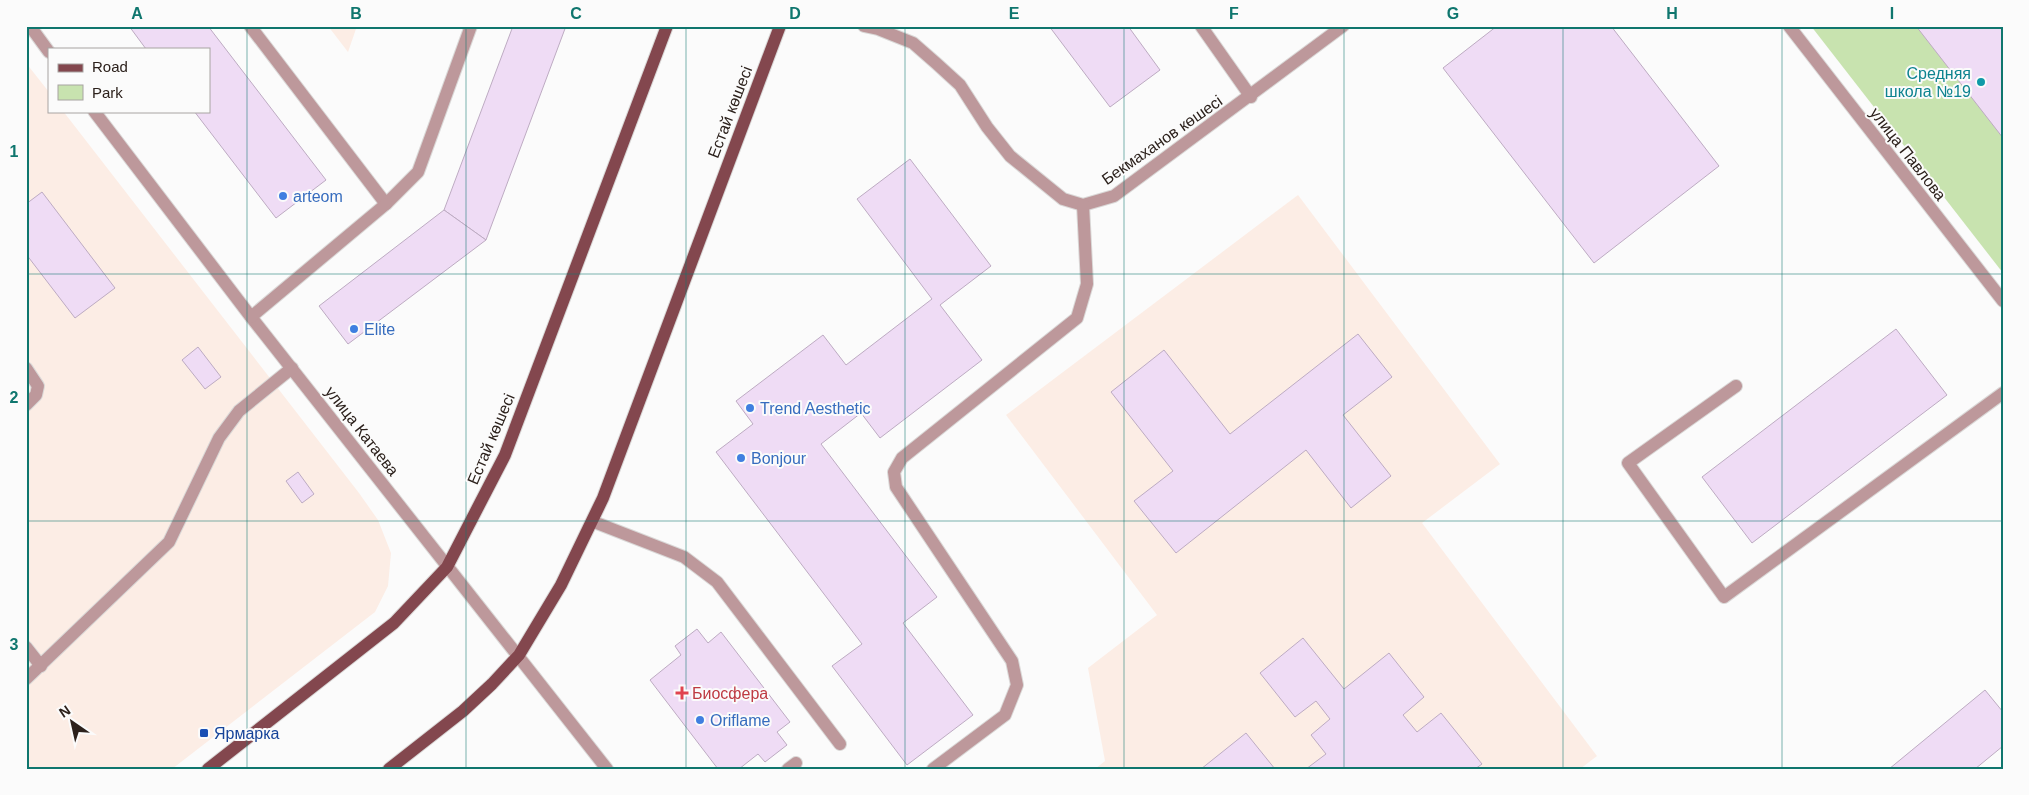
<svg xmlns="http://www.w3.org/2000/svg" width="2029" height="795" viewBox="0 0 2029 795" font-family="Helvetica,sans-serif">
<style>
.built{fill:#fcede5}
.green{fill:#c8e3af}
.building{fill:#efdcf5;stroke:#bdabc2}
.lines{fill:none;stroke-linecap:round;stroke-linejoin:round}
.minor-casing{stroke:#dad8d7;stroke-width:14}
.major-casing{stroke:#dad8d7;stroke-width:14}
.minor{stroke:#bd989b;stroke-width:12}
.major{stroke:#83474e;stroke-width:12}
.grid{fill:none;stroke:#0f766e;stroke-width:1;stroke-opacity:0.55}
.culture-dot{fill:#0f9aa8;stroke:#fbfbfb;stroke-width:2}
.shop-dot{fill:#3f7fe0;stroke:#fbfbfb;stroke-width:2}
.health-dot{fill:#e0444e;stroke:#fbfbfb;stroke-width:2}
.transit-dot{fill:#1a4fb4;stroke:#fbfbfb;stroke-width:2}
.labels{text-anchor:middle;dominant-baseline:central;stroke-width:4;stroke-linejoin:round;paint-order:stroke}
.culture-label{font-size:16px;fill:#0d838f;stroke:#fbfbfb;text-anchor:end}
.street-label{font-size:16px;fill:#2c211c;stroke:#fbfbfb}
.shop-label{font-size:16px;fill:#366cbe;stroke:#fbfbfb;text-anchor:start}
.health-label{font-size:16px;fill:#be3a42;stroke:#fbfbfb;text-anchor:start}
.transit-label{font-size:16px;fill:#164399;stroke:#fbfbfb;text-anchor:start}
.neatline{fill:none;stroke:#0f766e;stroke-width:2}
.grid-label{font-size:16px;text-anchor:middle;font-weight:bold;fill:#0f766e}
</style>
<rect width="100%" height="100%" fill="#fbfbfb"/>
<!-- built -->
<g class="built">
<polygon points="328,26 357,26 348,52"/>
<polygon points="26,63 49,92 49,111 63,111 359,493 378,520 391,553 388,586 375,612 172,769 26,769"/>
<polygon points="1298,195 1500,464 1422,523 1597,756 1580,769 1095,769 1105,761 1088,668 1157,615 1006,415"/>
</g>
<!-- green -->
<polygon class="green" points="1811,26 2003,26 2003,273"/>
<!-- building -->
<g class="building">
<polygon points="129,26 208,26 326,180 276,218 194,111 209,111 209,49 146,49"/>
<polygon points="513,26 566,26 486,240 444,210"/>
<polygon points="1049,26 1128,26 1160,70 1110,107"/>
<polygon points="1497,26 1611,26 1719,166 1594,263 1443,68"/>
<polygon points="1916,26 2003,26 2003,138"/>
<polygon points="910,159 991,266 940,305 982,360 880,438 861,413 821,444 937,597 903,623 973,715 907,765 832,666 862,644 716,452 753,424 736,401 823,335 846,365 932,299 857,199"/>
<polygon points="42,192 115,288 75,318 26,254 26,204"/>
<polygon points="444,210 486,240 348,344 319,306"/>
<polygon points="1896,329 1947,395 1752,543 1702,477"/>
<polygon points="1358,334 1392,377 1343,415 1391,476 1351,508 1306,450 1176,553 1134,501 1173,471 1111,392 1164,350 1230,434"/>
<polygon points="198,347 221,377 205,389 182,360"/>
<polygon points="298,472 314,494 302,503 286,481"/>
<polygon points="697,629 708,643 721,632 790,722 777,732 787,745 765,762 758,754 739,769 718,769 650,680 681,655 675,646"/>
<polygon points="1303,638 1344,689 1389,653 1424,697 1403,715 1417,732 1441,713 1482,764 1475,769 1306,769 1326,754 1311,735 1330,719 1316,701 1295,717 1260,673"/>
<polygon points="1985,690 2003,712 2003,746 1975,769 1889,769"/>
<polygon points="1246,733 1275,769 1201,769"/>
</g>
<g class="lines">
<defs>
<g id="minor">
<polyline points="30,26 49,52"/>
<polyline points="250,26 386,204 418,172 471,26"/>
<polyline points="864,26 878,29 913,43 937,64 960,85 987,127 1010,156 1063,199 1083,205 1114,196 1343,26"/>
<polyline points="1201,26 1251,97"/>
<polyline points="1789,26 2003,301"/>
<polyline points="94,111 251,317 607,769"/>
<polyline points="251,317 386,204"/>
<polyline points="26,368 38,386 36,395 26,405"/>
<polyline points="1736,386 1628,463 1724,597 2003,393"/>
<polyline points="594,522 684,557 717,582 840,744"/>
<polyline points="26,647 41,666"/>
<polyline points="26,679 169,542 219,438 239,411 292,368"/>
<polyline points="788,769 796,763"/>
<polyline points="933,769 1005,715 1017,685 1012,661 896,487 894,472 902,458 1077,318 1087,284 1083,205"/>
</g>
<g id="major">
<polyline points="208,769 394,623 447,567 505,455 667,26"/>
<polyline points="389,769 463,711 492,684 519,655 561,585 603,498 780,26"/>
</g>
</defs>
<!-- minor casing -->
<use href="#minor" class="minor-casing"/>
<!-- major casing -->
<use href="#major" class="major-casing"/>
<!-- minor -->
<use href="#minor" class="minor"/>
<!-- major -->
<use href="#major" class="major"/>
</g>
<!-- grid -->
<path class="grid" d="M247,26v743M466,26v743M686,26v743M905,26v743M1124,26v743M1344,26v743M1563,26v743M1782,26v743M26,274h1977M26,521h1977"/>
<!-- markers -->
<circle class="culture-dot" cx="1981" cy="82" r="5"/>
<g class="shop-dot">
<circle cx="283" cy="196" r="5"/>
<circle cx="354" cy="329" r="5"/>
<circle cx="750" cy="408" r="5"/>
<circle cx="741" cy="458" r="5"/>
<circle cx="700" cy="720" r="5"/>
</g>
<path class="health-dot" d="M679.5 685.5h5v5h5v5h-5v5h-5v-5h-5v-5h5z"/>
<rect class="transit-dot" x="199" y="728" width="10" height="10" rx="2.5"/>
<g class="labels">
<!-- culture labels -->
<g class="culture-label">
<text x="1971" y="73">Средняя<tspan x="1971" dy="18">школа №19</tspan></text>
</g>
<!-- street labels -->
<g class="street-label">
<text transform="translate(730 112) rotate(-69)">Естай көшесі</text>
<text transform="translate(1162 140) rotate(-35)">Бекмаханов көшесі</text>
<text transform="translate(1908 154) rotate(52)">улица Павлова</text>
<text transform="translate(362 431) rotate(52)">улица Катаева</text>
<text transform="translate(491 439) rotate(-67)">Естай көшесі</text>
</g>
<!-- shop labels -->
<g class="shop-label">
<text x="293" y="196">arteom</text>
<text x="364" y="329">Elite</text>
<text x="760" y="408">Trend Aesthetic</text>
<text x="751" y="458">Bonjour</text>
<text x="710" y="720">Oriflame</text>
</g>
<!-- health labels -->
<g class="health-label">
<text x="692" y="693">Биосфера</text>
</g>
<!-- transit labels -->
<g class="transit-label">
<text x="214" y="733">Ярмарка</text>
</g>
</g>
<!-- border -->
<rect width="2029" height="795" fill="none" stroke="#fbfbfb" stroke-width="55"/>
<!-- legend -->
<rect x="48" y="48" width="162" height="65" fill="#fbfbfb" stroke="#a8a4a2"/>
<rect x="58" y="64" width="25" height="8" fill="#83474e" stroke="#a8a4a2"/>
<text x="92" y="72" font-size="15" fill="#2c211c">Road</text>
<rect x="58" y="85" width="25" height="15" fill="#c8e3af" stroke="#a8a4a2"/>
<text x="92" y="98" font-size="15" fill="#2c211c">Park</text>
<!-- north arrow -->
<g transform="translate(72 722) rotate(326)" stroke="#fbfbfb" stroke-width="4" paint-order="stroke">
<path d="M0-4L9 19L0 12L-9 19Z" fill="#2c211c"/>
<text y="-8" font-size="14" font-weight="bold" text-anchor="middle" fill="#2c211c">N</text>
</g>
<rect x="28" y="28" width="1974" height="740" class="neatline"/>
<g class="grid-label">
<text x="137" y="19">A</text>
<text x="356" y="19">B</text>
<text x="576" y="19">C</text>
<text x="795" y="19">D</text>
<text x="1014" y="19">E</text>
<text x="1234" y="19">F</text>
<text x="1453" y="19">G</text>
<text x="1672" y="19">H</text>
<text x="1892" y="19">I</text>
<text x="14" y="157">1</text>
<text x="14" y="403">2</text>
<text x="14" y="650">3</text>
</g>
</svg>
